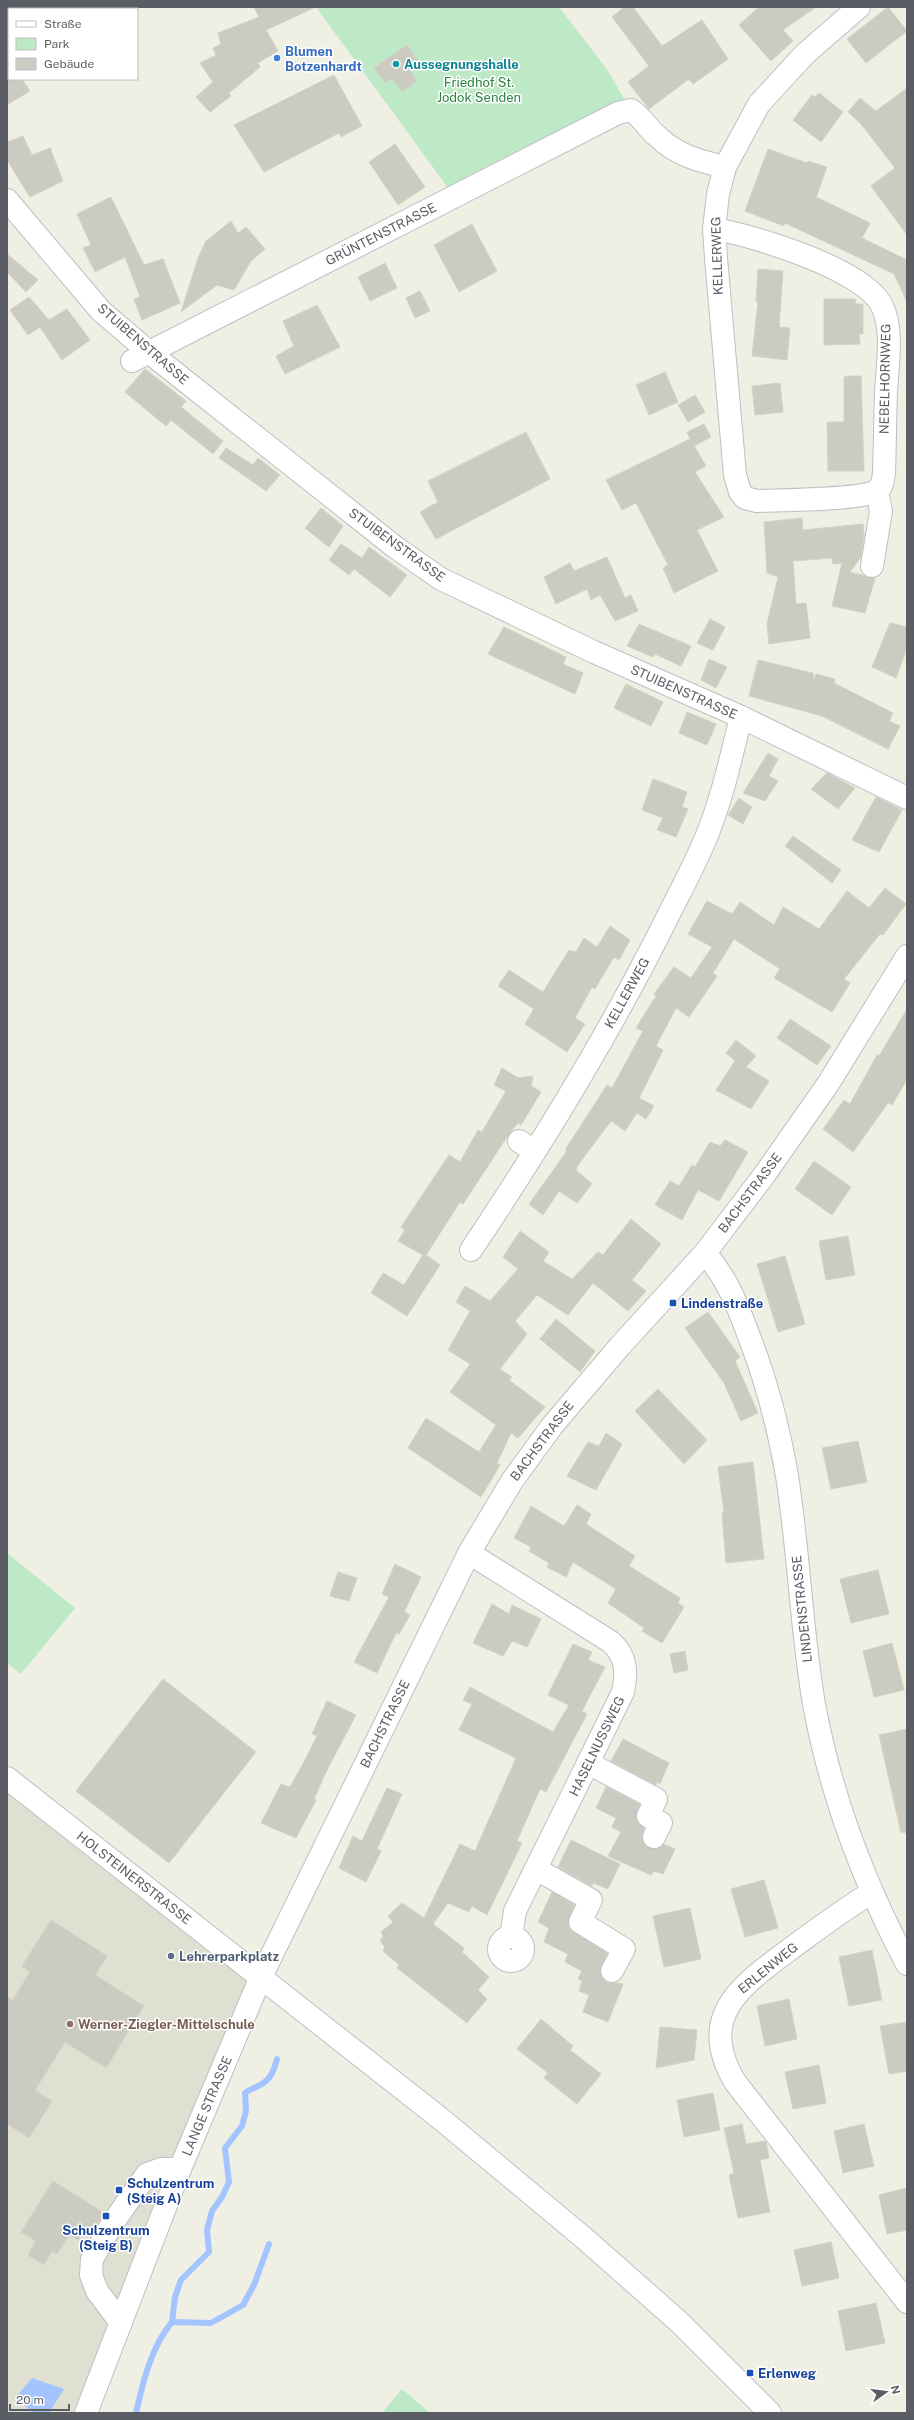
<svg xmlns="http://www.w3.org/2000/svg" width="914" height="2420" viewBox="0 0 914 2420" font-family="'Public Sans',sans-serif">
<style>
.education{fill:#dfdfd2}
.green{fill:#bde9c6}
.water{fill:#a3c4ff}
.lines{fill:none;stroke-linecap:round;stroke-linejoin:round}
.stream{stroke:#a3c4ff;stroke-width:6}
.building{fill:#cccbc2;stroke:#d4d2c1}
.minor-casing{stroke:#bdbfc5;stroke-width:24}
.minor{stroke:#fff;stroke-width:22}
.shop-dot{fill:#3f7fe0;stroke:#fff;stroke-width:1.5}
.culture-dot{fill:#0f9aa8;stroke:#fff;stroke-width:1.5}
.transit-dot{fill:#1a4fb4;stroke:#fff;stroke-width:1.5}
.service-dot{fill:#5c6f8a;stroke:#fff;stroke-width:1.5}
.education-dot{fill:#8d6e63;stroke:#fff;stroke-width:1.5}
.labels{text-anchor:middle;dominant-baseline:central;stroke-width:3;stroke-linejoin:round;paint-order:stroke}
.shop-label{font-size:13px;font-weight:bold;fill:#366cbe;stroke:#fff;text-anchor:start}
.culture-label{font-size:13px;font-weight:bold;fill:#0d838f;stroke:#fff;text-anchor:start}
.park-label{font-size:13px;fill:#2c8342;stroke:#fff}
.street-label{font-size:13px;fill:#5b5d65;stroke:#fff}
.transit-label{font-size:13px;font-weight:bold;fill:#164399;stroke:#fff;text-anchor:start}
.service-label{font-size:13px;font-weight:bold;fill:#4e5e75;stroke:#fff;text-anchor:start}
.education-label{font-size:13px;font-weight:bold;fill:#785e54;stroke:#fff;text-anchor:start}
</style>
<rect width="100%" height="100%" fill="#efefe3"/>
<!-- education -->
<polygon class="education" points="7,1779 258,1979 81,2413 7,2413"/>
<!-- green -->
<g class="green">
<polygon points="316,7 559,7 609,72 628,106 454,196"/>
<polygon points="7,1553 75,1608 21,1674 7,1663"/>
<polygon points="402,2389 430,2413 382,2413"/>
</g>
<!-- water -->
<polygon class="water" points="32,2378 64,2389 49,2413 33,2413 16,2397"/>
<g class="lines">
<!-- stream -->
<g class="stream">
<path d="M172,2322l3,-25 6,-17 28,-28 -2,-22 5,-19 10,-14 7,-15 -4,-34 17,-22 4,-15 -1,-18c6,-5 11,-5 17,-9 10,-6 12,-15 15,-25"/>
<path d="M136,2413c7,-31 15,-66 36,-91l39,1 32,-18 11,-20 15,-41"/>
</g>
</g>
<!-- building -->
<g class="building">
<polygon points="254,7 316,7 266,30 278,51 258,63 260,67 229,93 231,96 210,112 196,97 213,82 200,63 216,55 213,48 221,44 218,33 259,17"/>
<polygon points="624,7 633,7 662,46 702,20 728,59 693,84 689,79 649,109 628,82 649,66 612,17"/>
<polygon points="759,7 816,7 783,30 793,41 771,61 739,25"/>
<polygon points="888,7 907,31 866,63 847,39"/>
<polygon points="407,45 418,61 408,68 417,81 402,92 392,78 385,83 374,68"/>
<polygon points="334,75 362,126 341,137 339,133 264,172 234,125"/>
<polygon points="7,79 22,79 30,91 7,105"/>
<polygon points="907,88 907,235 871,186 895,168 861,124 848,112 860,98 876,111"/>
<polygon points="819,93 843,112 821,142 793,120 812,95 815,97"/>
<polygon points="23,136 32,155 50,148 63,181 30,197 7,160 7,142"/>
<polygon points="395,144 425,187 398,205 369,162"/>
<polygon points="768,149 807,163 808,161 827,167 816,197 870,223 862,238 907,260 907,302 894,274 785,223 784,226 745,211"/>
<polygon points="111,197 144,265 163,259 180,303 142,320 134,299 140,297 125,257 95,272 83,248 91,245 77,214"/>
<polygon points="231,221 238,233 246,227 265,249 251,261 234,290 217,285 181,312 198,258 206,241"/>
<polygon points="472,224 497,271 459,292 434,245"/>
<polygon points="7,254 38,280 26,292 7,272"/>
<polygon points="385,263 397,288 370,301 358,277"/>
<polygon points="758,269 783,271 779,327 790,328 787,360 752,356 758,302 756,302"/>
<polygon points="420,291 430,311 415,318 406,298"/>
<polygon points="29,297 49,320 67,309 90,340 62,360 40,327 28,335 10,310"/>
<polygon points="824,299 856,299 855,304 863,304 863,334 859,334 860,344 824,345"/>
<polygon points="317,305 340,347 285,374 276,356 294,346 283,321"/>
<polygon points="145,369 186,401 181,407 223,441 213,454 171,420 166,426 125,392"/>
<polygon points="665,372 678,402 649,415 636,385"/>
<polygon points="851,376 861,376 864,471 828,471 827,422 844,422 844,377"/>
<polygon points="780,383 783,412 755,415 752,386"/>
<polygon points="695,395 705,412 688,422 678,405"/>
<polygon points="704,424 711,437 694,446 687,432"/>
<polygon points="526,432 550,479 436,539 420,512 438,502 428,481"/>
<polygon points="690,439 706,466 695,472 724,517 697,530 718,571 674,593 663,568 668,565 636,503 622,510 606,480"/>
<polygon points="226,448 253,465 258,458 280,475 266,491 219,458"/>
<polygon points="321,508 343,526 329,547 305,528"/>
<polygon points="802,518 803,530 863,524 864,535 861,557 850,572 875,578 865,613 832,606 842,563 833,564 832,558 793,561 796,604 806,603 810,638 769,644 767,624 778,577 767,573 764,522"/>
<polygon points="341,544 362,558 369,547 407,575 390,597 354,569 349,575 329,560"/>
<polygon points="607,557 625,598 631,595 638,611 615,621 600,595 591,600 587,589 556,604 544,577 570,563 574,571"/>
<polygon points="710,619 725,627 713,650 697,643"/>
<polygon points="890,623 907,627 907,648 896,678 872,667"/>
<polygon points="639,624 691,646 681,666 655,654 653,657 627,646"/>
<polygon points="504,627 566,657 563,664 583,673 575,694 488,654"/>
<polygon points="709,659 727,667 716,688 701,680"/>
<polygon points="758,660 813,673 814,681 816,674 835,679 834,683 893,713 889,721 900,726 888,749 822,716 749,696"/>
<polygon points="626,684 663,702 651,726 614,708"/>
<polygon points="687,712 716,724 707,745 679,733"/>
<polygon points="768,753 778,759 769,776 778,781 765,801 743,793"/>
<polygon points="827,773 855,788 838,809 811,789"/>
<polygon points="653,779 687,792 682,807 688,809 676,837 657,830 663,818 642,810"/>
<polygon points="876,797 902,810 879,852 852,840"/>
<polygon points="739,798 752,807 743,824 728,815"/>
<polygon points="793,836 841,870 832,883 785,846"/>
<polygon points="885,888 906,904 883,935 880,934 844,979 850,983 832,1012 774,978 780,969 734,939 713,973 717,976 689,1017 676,1008 656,1046 663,1050 639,1098 654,1106 646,1119 637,1113 625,1131 611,1121 578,1165 576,1170 592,1184 577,1203 559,1191 543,1215 529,1204 567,1151 565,1150 607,1085 612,1088 643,1031 636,1028 656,996 654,994 674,967 691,978 712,947 688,934 707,901 732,914 740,902 774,925 783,907 819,929 847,891 869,908"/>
<polygon points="610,926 630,940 619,960 614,957 595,989 592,987 575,1018 585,1024 567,1052 525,1024 534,1009 498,986 509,970 543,992 569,950 576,952 584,938 597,947"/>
<polygon points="907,1009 907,1079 892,1105 888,1103 853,1152 823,1129 844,1100 850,1104 877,1055 879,1056"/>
<polygon points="790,1019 831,1046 817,1065 777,1038"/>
<polygon points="736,1040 756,1056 746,1067 769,1081 751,1109 716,1090 735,1061 726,1053"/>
<polygon points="502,1068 518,1078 533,1076 531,1086 541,1092 521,1125 518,1123 509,1134 463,1204 460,1202 426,1255 440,1265 407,1316 371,1293 383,1273 404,1285 423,1255 398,1241 405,1230 401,1227 449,1155 460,1162 478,1130 482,1132 506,1091 494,1085"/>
<polygon points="725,1140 748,1152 719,1201 698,1190 682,1220 655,1205 670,1181 679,1186 692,1165 695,1167 710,1142 720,1146"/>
<polygon points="814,1161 851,1187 832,1215 795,1189"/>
<polygon points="631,1219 661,1244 632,1280 646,1291 628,1311 593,1283 568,1315 537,1295 515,1321 527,1334 500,1369 512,1377 509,1380 545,1407 518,1438 511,1433 497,1463 500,1465 481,1497 408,1448 426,1418 479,1452 496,1425 450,1392 470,1364 448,1350 470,1311 456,1302 465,1286 490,1301 518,1269 503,1257 520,1231 549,1252 543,1261 572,1279 598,1252 603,1255"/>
<polygon points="848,1236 855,1275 826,1280 819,1241"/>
<polygon points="785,1256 805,1324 778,1332 757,1264"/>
<polygon points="708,1312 740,1357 735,1361 758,1413 741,1421 724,1383 685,1328"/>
<polygon points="556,1319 595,1351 580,1372 540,1339"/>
<polygon points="658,1389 707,1440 684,1464 635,1411"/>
<polygon points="606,1433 622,1444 596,1490 567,1476 588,1442 599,1446"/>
<polygon points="858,1441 867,1482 831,1489 822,1448"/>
<polygon points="753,1462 764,1559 726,1563 722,1513 724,1513 718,1467"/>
<polygon points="577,1505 591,1514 586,1524 635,1556 629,1566 680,1598 678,1603 684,1607 662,1643 642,1631 644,1628 608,1603 616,1589 573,1562 566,1577 547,1567 549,1563 529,1551 531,1547 514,1538 531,1506 564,1526"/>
<polygon points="395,1564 421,1577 404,1612 410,1615 399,1634 396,1633 377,1673 354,1662 389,1597 382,1594"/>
<polygon points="878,1570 889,1614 851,1623 840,1579"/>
<polygon points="338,1572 357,1578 349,1601 330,1596"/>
<polygon points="492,1604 509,1614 512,1605 541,1619 527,1647 512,1641 503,1656 473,1643"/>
<polygon points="892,1643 904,1690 874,1697 863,1651"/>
<polygon points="573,1644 592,1652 588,1660 605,1667 582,1711 575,1708 587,1714 546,1792 540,1789 517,1841 522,1843 487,1915 472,1906 469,1912 448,1903 433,1924 464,1948 462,1952 489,1977 478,1990 487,1999 467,2023 397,1968 399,1965 383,1951 385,1947 380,1941 383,1936 381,1932 393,1922 388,1916 402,1903 424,1918 460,1844 475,1851 516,1758 459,1730 472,1704 463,1700 470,1687 553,1732 569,1705 548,1695"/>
<polygon points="685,1651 688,1670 674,1673 670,1654"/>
<polygon points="163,1679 256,1752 169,1863 76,1791"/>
<polygon points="327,1701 356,1715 326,1772 314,1799 316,1800 296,1838 261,1823 281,1784 290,1787 304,1762 317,1736 312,1734"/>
<polygon points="907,1729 907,1832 901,1833 879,1735"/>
<polygon points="623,1739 669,1763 660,1784 657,1782 656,1785 611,1761"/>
<polygon points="606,1787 640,1804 636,1817 638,1823 644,1828 642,1837 644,1844 654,1849 664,1844 675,1849 663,1874 654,1871 651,1875 608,1856 621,1832 612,1827 616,1818 596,1808"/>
<polygon points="387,1788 402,1794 377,1849 381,1851 366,1882 339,1868 353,1836 362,1841"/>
<polygon points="571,1840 620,1864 608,1889 593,1883 592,1886 558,1867"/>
<polygon points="764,1880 778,1928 745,1937 731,1889"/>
<polygon points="552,1892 574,1905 568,1922 569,1929 607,1953 600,1971 602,1978 606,1982 623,1984 608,2022 583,2012 589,1995 579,1991 582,1981 578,1979 582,1971 565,1962 568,1954 544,1942 549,1928 538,1922"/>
<polygon points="690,1908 701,1959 664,1967 653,1916"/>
<polygon points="51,1920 107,1956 95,1975 144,2006 106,2068 65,2042 35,2090 52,2101 29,2138 7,2124 7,1997 13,2000 30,1972 22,1966"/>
<polygon points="872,1950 882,2000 849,2006 839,1957"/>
<polygon points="789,1999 797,2039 765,2046 757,2006"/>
<polygon points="541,2019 573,2046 570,2050 601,2074 577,2104 544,2078 548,2073 517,2049"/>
<polygon points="907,2022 907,2071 889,2074 880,2026"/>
<polygon points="660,2027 697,2030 694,2060 656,2068"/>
<polygon points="819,2065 826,2103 793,2109 785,2072"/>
<polygon points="713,2093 720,2130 684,2137 677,2100"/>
<polygon points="742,2124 746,2144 766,2141 769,2158 760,2160 770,2212 738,2218 729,2175 734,2173 724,2128"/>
<polygon points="864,2124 874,2166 843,2173 834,2131"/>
<polygon points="53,2181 104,2213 92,2234 85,2229 78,2240 69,2235 57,2254 52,2251 44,2265 28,2255 36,2241 21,2232"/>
<polygon points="907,2188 907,2230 887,2234 879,2195"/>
<polygon points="831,2242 839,2278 802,2286 794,2250"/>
<polygon points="876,2303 885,2343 846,2351 838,2311"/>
</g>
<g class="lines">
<defs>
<g id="minor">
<polyline points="7,200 101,311 150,353 395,547 441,579 594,652 739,716 907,798"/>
<path d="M714,229c39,6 152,41 168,77 12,24 5,61 4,87 -1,27 -1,53 -2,79 -1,8 -1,15 -8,19 -15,9 -97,9 -119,10l-12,-3 -5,-6 -5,-17 -19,-217 -2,-29 4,-35 7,-27 34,-63 46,-50 54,-47"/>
<path d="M132,361l486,-248 13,-3c11,7 16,18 26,26 19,19 42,25 68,31"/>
<polyline points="872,566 881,511 877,491"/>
<polyline points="519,1141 534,1151"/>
<path d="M471,1250c69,-103 135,-211 191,-322 17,-35 37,-69 50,-106 13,-34 20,-70 29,-105"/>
<path d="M705,1253c23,26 33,54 45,86 17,44 29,91 37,137 12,76 14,152 27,228 17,93 49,177 93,260"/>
<path d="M469,1553l142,89c16,15 16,30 12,50l-108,219 -4,26"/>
<polyline points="588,1763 656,1799 648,1816 661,1823 654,1837"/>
<polyline points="7,1778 441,2119 584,2238 678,2321 770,2413"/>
<polyline points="536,1869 591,1900 580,1922 624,1949 612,1971"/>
<path d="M871,1893c-27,16 -52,35 -78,54 -49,37 -98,67 -58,135l172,220"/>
<circle cx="511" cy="1949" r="12"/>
<polyline points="121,2323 97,2291 91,2275 92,2259 112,2224 147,2174 161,2169 180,2169"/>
<polyline points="86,2413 180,2169 260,1979 469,1553 512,1481 552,1426 620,1346 705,1253 765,1174 828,1084 907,956"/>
</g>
</defs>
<!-- minor casing -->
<use href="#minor" class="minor-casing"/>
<!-- minor -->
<use href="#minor" class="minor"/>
</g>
<!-- markers -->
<circle class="shop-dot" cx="277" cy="58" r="4"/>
<circle class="culture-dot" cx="396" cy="64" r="4"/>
<g class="transit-dot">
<rect x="669" y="1299" width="8" height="8" rx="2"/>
<rect x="115" y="2186" width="8" height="8" rx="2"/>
<rect x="102" y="2212" width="8" height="8" rx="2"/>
<rect x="746" y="2369" width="8" height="8" rx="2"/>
</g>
<circle class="service-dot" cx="171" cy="1956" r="4"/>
<circle class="education-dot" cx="70" cy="2024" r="4"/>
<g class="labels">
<!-- shop labels -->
<g class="shop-label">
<text x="285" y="51">Blumen<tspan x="285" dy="15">Botzenhardt</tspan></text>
</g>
<!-- culture labels -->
<g class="culture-label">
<text x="404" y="64">Aussegnungshalle</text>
</g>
<!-- park labels -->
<g class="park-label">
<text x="479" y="82">Friedhof St.<tspan x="479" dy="15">Jodok Senden</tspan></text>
</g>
<!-- street labels -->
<g class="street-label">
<text transform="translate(381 234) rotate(-27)">GRÜNTENSTRASSE</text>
<text transform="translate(717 256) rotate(-92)">KELLERWEG</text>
<text transform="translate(143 344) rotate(41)">STUIBENSTRASSE</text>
<text transform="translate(885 379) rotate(-89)">NEBELHORNWEG</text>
<text transform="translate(397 545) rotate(36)">STUIBENSTRASSE</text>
<text transform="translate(684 692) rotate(24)">STUIBENSTRASSE</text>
<text transform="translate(627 993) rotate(-61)">KELLERWEG</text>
<text transform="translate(750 1193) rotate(-53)">BACHSTRASSE</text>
<text transform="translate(542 1441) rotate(-53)">BACHSTRASSE</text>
<text transform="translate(802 1609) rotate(-96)">LINDENSTRASSE</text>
<text transform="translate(385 1724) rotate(-64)">BACHSTRASSE</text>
<text transform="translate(597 1746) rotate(-64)">HASELNUSSWEG</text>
<text transform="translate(134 1878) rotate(38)">HOLSTEINERSTRASSE</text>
<text transform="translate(768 1968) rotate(-39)">ERLENWEG</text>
<text transform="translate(207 2106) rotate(-67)">LANGE STRASSE</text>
</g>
<!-- transit labels -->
<g class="transit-label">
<text x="681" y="1303">Lindenstraße</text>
<text x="127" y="2183">Schulzentrum<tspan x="127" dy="15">(Steig A)</tspan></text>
<text x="106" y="2230" text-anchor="middle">Schulzentrum<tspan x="106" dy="15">(Steig B)</tspan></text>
<text x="758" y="2373">Erlenweg</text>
</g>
<!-- service labels -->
<g class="service-label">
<text x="179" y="1956">Lehrerparkplatz</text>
</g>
<!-- education labels -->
<g class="education-label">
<text x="78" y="2024">Werner-Ziegler-Mittelschule</text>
</g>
</g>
<!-- border -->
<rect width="914" height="2420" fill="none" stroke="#5b5d65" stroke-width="16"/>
<!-- legend -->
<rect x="8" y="8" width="130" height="72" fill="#ffffff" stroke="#bdbec1"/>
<rect x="16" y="21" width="20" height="6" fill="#ffffff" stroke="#bdbec1"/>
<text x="44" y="28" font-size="12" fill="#5b5d65">Straße</text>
<rect x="16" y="38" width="20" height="12" fill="#bde9c6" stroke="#bdbec1"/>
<text x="44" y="48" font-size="12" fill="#5b5d65">Park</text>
<rect x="16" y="58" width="20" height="12" fill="#cccbc2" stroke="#bdbec1"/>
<text x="44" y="68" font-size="12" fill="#5b5d65">Gebäude</text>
<!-- north arrow -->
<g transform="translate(886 2392) rotate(76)" stroke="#ffffff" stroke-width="3" paint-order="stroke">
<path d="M0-3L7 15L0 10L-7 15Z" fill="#5b5d65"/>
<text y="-6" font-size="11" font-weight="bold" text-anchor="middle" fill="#5b5d65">N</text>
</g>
<!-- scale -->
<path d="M10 2404v6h59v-6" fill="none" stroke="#5b5d65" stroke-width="2"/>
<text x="16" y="2404" font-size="12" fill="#5b5d65" stroke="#ffffff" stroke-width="3" paint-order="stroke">20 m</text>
</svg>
